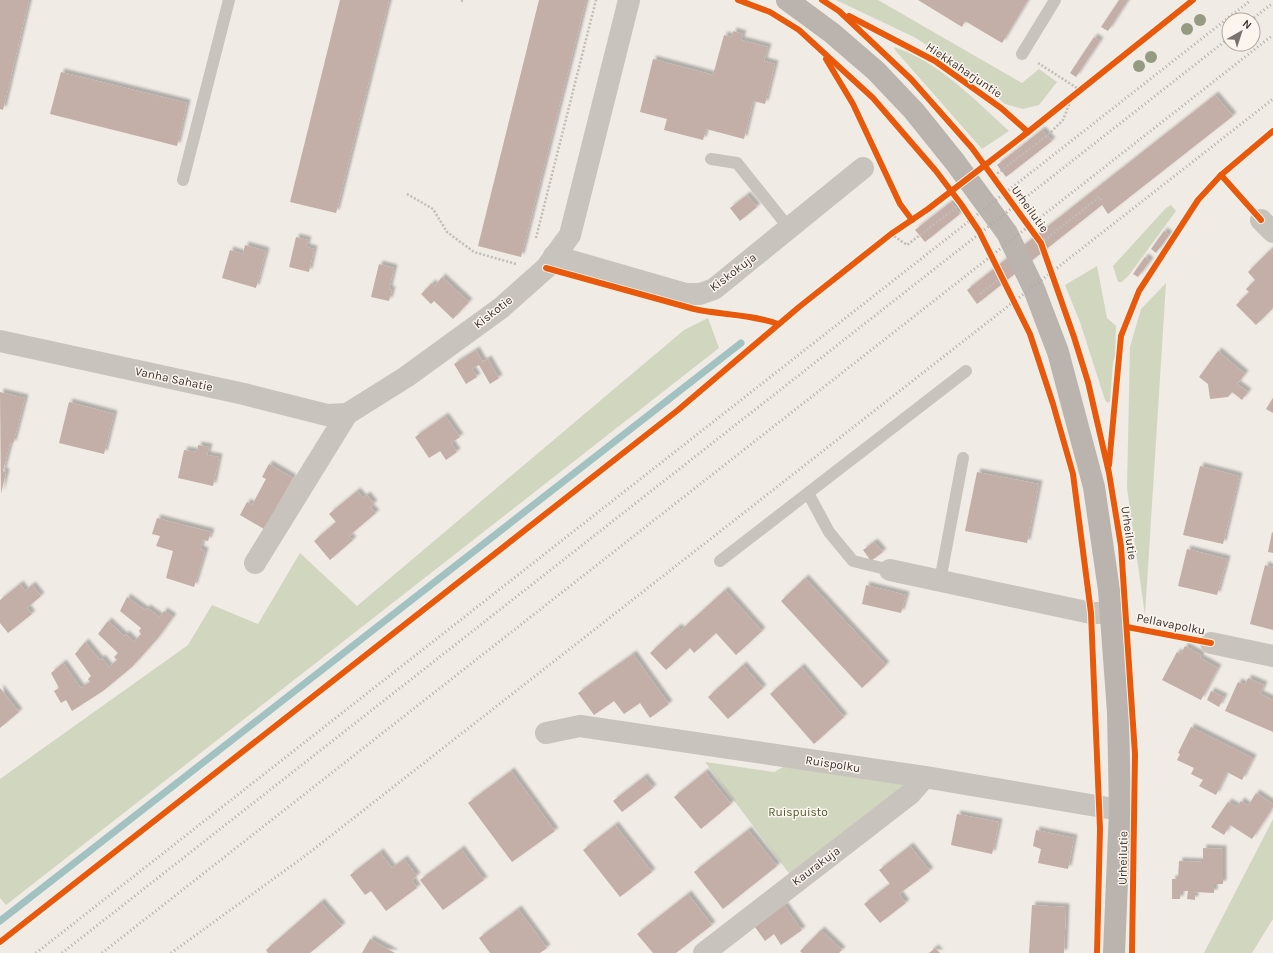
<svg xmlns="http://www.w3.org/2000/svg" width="1273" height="953" viewBox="0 0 1273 953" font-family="Karla,sans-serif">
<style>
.green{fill:#d1d6bf}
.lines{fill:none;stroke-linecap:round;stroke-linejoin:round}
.stream{stroke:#a1c2c1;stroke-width:7}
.building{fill:#c3afa7;filter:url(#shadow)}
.path{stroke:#c2bbb6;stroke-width:2.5;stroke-dasharray:2 2;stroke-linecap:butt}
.service{stroke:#c9c3be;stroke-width:12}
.minor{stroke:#c9c3be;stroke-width:22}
.secondary{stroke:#bab3ae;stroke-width:22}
.rail{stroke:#b1aca8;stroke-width:3;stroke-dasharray:1 3;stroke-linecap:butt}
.cycleway-casing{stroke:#fbf5ee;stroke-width:8}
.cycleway{stroke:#e8590c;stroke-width:6}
.tree{fill:#959b80}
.labels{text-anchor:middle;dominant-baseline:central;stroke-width:3;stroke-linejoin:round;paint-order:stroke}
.street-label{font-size:12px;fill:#3b302b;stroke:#fbf5ee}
.park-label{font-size:12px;fill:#4a5a2e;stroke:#fbf5ee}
</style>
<defs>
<filter id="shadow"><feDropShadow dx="3.5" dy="-3.5" stdDeviation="1" flood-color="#0004"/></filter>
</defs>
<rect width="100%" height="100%" fill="#f0ebe5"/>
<!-- green -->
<g class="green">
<polygon points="836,0 878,0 1022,83 1039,69 1057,82 1039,105 1023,109 1005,104 966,72 916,38"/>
<path d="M894,47c44,14 82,54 115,84l-27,18 -87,-99z"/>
<polygon points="1171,205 1176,211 1129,275 1122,282 1118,282 1113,266 1166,208"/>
<polygon points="1097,266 1107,318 1116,326 1115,356 1113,362 1110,401 1108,403 1105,400 1080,322 1065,285"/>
<polygon points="1166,283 1145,615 1127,488 1130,347 1141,309"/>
<polygon points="708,318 719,348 6,905 0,898 0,779 188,645 212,605 258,624 300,553 357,606 684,330"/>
<polygon points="705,762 774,772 785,766 905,782 896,796 791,876"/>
<polygon points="1273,819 1273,919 1252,953 1204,953"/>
</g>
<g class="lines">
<!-- stream -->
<polyline class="stream" points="0,921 741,343"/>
</g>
<!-- building -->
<g class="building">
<polygon points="0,0 29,0 3,110 0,109"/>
<polygon points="340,0 389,0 336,213 290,202"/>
<polygon points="539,0 586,0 521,257 478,246"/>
<polygon points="918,0 1028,0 1002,43 965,21 962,27"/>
<polygon points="1119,0 1128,0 1108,31 1101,27"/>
<polygon points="733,31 743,34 741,40 768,47 764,61 775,64 765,104 753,101 744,139 706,129 703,140 664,130 667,119 640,112 653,59 713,75 724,35 732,37"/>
<polygon points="1094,37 1100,41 1076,77 1070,73"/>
<polygon points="61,72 187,103 177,146 50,114"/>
<polygon points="1215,95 1233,116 1108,214 1102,205 977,304 967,290"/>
<polygon points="1042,130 1052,141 1006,177 997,165"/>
<polygon points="747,195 757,207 740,221 730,208"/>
<polygon points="951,202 960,214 925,242 915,230"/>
<polygon points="1164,231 1169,235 1156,253 1151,249"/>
<polygon points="296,237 308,240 306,247 314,249 309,272 289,267"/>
<polygon points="245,245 266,251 256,288 222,278 230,250 243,254"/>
<polygon points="1270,250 1273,253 1273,308 1256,325 1236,305 1249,292 1246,289 1255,280 1248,272"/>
<polygon points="1145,257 1150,261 1138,277 1133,274"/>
<polygon points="379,264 394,268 389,289 392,290 389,301 371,297"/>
<polygon points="442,277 469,302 453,319 434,301 431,304 421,294 432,283 435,286"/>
<polygon points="476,350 483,362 488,359 499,378 490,384 479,365 472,369 477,377 466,384 454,364"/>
<polygon points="1218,351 1245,374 1237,384 1248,392 1242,400 1232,392 1228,397 1210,399 1208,384 1199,377"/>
<polygon points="0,392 25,398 13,444 10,443 3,471 6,472 1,494"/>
<polygon points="1273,398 1273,413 1266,409"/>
<polygon points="69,402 114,414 104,454 59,443"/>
<polygon points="445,416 460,437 451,443 457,452 446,460 440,451 429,458 415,437"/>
<polygon points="198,445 209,447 207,455 219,457 213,486 178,478 184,450 197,452"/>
<polygon points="269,464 293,478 264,529 240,515 247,502 252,505 266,479 262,477"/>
<polygon points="1200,466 1239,476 1223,544 1183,535"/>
<polygon points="977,472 1039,484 1027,543 965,531"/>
<polygon points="357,491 363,498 367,495 374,504 370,507 376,513 349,536 353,540 330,560 314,541 336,522 329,514"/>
<polygon points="157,518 211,532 208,541 203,540 200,549 205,551 194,587 166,578 173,551 156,546 160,536 152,534"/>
<polygon points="1272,532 1273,533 1273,553 1268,552"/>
<polygon points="874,542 883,552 871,561 863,550"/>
<polygon points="1187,549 1227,559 1217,595 1178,586"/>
<polygon points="1265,565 1273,568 1273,630 1250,624"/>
<polygon points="805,578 886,665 862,688 781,601"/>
<polygon points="20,584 25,591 32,585 41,596 27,608 32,614 8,633 0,623 0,600"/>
<polygon points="866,585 906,595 901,613 862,604"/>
<polygon points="725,590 762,631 736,655 716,633 694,653 690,648 666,670 650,653 678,627 681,630"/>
<polygon points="127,597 145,610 147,608 160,617 164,611 173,617 157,639 132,667 103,691 72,711 66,700 61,703 54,691 59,688 51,673 63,663 81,688 90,682 88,679 91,676 75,654 85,642 100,660 102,658 109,667 117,660 114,657 118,653 98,634 108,621 124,636 126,634 134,642 141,634 139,631 141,628 120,611"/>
<polygon points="1185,646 1201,655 1200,658 1218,668 1201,700 1162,680 1177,652 1181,654"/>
<polygon points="633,654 669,704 650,718 640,703 624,714 614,701 594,715 578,693"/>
<polygon points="743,665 763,688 728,719 708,697"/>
<polygon points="801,667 844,717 814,744 770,694"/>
<polygon points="1248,678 1264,685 1260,694 1273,700 1273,732 1225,711 1238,682 1245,685"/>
<polygon points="0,688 19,712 0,728"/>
<polygon points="1211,691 1224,697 1219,707 1207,700"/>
<polygon points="1191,727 1253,758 1242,780 1227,772 1216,795 1199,786 1203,780 1191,774 1194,768 1177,760 1180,754 1178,753"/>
<polygon points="511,771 555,831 512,862 468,803"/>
<polygon points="705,772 731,804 701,829 674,797"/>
<polygon points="644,777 653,788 622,812 613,801"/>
<polygon points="1256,793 1273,804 1273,807 1252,839 1230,825 1224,835 1211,827 1228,802 1237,807 1241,801 1248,806"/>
<polygon points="957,814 999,822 992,854 951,845"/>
<polygon points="615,825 652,872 620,897 583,850"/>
<polygon points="748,830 777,866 723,909 694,872"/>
<polygon points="1036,830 1074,838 1068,869 1038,863 1041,849 1033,846"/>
<polygon points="910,846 930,871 899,894 906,903 880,923 864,904 890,884 879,870"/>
<polygon points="1203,848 1223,849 1223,884 1214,884 1214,893 1195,892 1195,900 1187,899 1188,891 1181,891 1180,899 1172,899 1172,879 1178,879 1179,861 1203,862"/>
<polygon points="461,849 484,880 443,910 420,880"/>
<polygon points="380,852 392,868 404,859 417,876 412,880 417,888 386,911 371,891 365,895 350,875"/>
<polygon points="688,894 712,925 676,953 653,953 637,934"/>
<polygon points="321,902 342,926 310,953 268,953 266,950"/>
<polygon points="784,905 802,930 781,945 774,934 765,941 755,927"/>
<polygon points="1032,905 1066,907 1064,953 1029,953"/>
<polygon points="518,909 547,948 540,953 490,953 479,938"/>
<polygon points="821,930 842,950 839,953 802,953 800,951"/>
<polygon points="370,939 395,953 362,953"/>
<polygon points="935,948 940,953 929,953"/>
</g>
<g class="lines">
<!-- path -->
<g class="path">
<polyline points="461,1 464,0"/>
<polyline points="1038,63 1080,90"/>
<polyline points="994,176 1048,135 1063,120 1072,97"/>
<polyline points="407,194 433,209 447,232 474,252 516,264"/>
<polyline points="891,234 907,245 958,206"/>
<polyline points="536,238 596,0"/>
<polyline points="1041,243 1099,197 1102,201"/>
<polyline points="980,294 1002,277"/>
</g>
<!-- service -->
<g class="service">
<polyline points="1022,54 1055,0"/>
<polyline points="711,159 737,163 789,228"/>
<polyline points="183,180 229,0"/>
<polyline points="808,493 829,532 853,561 890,570"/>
<polyline points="720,561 966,371"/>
<polyline points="940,581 963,458"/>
</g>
<!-- minor -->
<g class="minor">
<polyline points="1261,220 1273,232"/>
<polyline points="554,256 686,294 700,294 714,289 863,168"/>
<polyline points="0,341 244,394 327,415 347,414"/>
<polyline points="255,563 347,414 406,377 501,308 546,268 570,235 629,0"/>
<polyline points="890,570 1091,613 1111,613"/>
<polyline points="1211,643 1273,656"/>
<polyline points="546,733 580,726 925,777 1120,810"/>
<polyline points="704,953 910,794 925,777"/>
</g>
<!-- secondary -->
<polyline class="secondary" points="787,0 832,33 876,71 914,111 955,162 1007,233 1034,289 1058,352 1094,487 1109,590 1118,712 1120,810 1114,953"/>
<!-- rail -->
<g class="rail">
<polyline points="1251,20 1273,3"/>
<polyline points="36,953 1251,0"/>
<polyline points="62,953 1229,38"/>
<polyline points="102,953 1273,35"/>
<polyline points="171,953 305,856 1273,99"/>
</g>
<defs>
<g id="cycleway">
<polyline points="738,0 770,12 799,30 873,98 936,171 961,204 979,231 1030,334 1053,404 1073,474 1091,613 1100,829 1097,953"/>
<polyline points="822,0 839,11 911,79 972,148 1041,243 1074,337 1088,382 1109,473 1121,546 1135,754 1132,953"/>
<polyline points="849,16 935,61 1001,108 1028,132"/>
<polyline points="826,59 853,104 900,204 912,220"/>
<polyline points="1221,175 1261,220"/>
<path d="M546,268l148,41c27,6 57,5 84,15"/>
<polyline points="1109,465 1121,336 1139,291 1198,200 1221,175 1273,131"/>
<polyline points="1127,627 1211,643"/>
<polyline points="0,942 678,410 799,307 891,234 928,209 1028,132 1193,0"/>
</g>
</defs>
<!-- cycleway casing -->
<use href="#cycleway" class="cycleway-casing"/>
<!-- cycleway -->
<use href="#cycleway" class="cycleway"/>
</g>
<!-- trees -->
<g class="tree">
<circle cx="1200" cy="20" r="6"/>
<circle cx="1187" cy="29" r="6"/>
<circle cx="1151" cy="57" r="6"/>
<circle cx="1139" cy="66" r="6"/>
</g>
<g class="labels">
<!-- street labels -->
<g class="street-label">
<text transform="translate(964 70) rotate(34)">Hiekkaharjuntie</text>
<text transform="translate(1030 209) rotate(54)">Urheilutie</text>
<text transform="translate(733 272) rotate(-37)">Kiskokuja</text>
<text transform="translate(493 312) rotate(-38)">Kiskotie</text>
<text transform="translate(174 379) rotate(12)">Vanha Sahatie</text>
<text transform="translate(1129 533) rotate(82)">Urheilutie</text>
<text transform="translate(1171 624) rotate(11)">Pellavapolku</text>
<text transform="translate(833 764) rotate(9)">Ruispolku</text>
<text transform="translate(1123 858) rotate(-89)">Urheilutie</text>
<text transform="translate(816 866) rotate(-37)">Kaurakuja</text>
</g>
<!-- park labels -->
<g class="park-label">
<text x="798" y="812">Ruispuisto</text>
</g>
</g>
<!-- north arrow -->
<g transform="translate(1241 32) rotate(39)"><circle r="19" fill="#fbf5ee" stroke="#aea6a0"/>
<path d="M0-3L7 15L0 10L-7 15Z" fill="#7a716c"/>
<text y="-6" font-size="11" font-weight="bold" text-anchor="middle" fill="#3b302b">N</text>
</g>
</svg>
